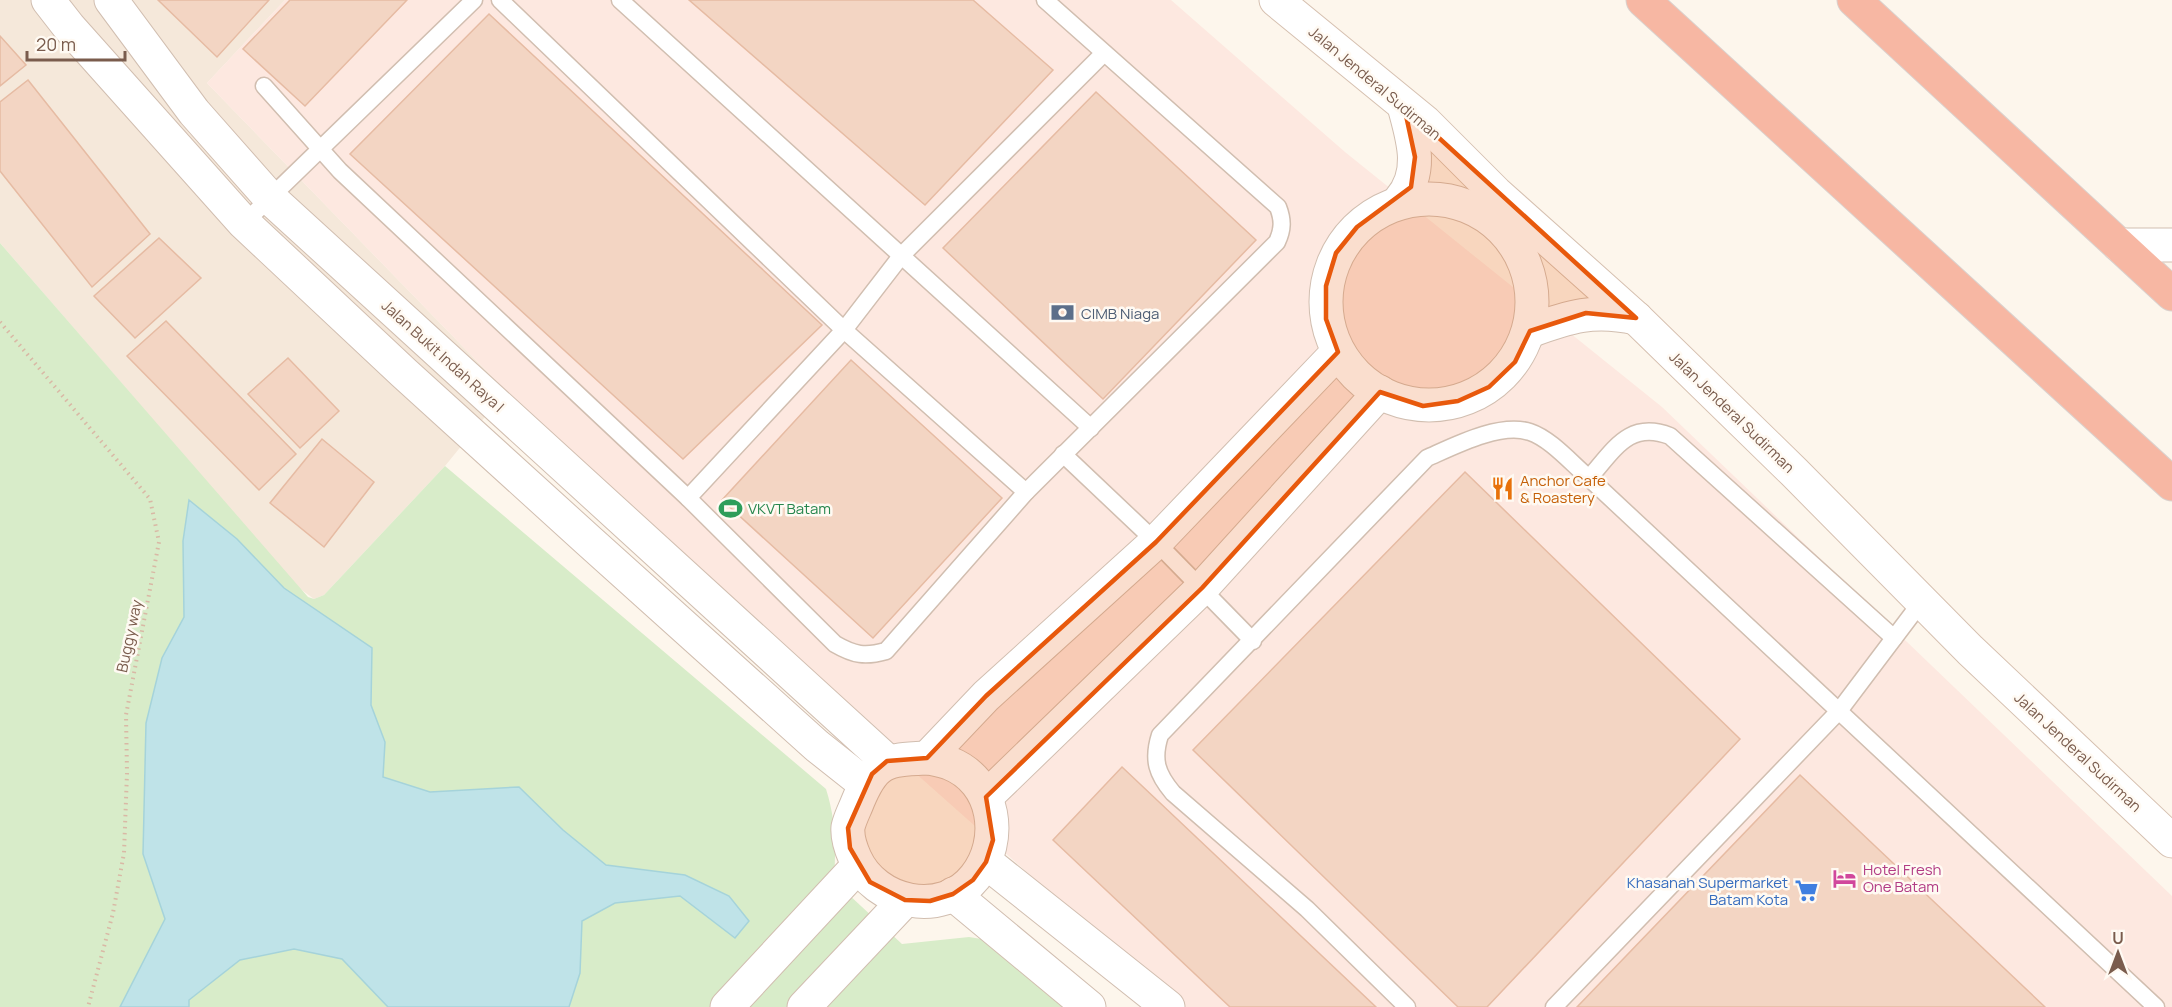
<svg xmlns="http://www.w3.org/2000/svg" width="2172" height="1007" viewBox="0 0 2172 1007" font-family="Manrope,sans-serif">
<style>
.residential{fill:#f5e8da}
.commercial{fill:#fde8e0}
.green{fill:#d8ecc9}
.water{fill:#bfe3e8;stroke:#a5d3da;stroke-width:1.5}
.building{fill:#f3d5c3;stroke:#e6bba3;stroke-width:1.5}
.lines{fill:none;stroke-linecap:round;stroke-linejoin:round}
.lane-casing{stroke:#d1beb0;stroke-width:19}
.street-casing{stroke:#d1beb0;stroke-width:35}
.secondary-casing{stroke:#d6c0b0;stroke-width:35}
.highway-casing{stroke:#dad1cd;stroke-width:35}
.path{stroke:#d9b8a5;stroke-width:4;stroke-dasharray:1.5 4.5;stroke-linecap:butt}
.lane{stroke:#fff;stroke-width:16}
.street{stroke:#fff;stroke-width:33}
.secondary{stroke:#fff;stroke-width:33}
.highway{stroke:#f7b7a3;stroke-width:33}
.marked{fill:#e8590c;fill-opacity:0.2;stroke:#e8590c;stroke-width:4.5;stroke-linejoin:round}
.labels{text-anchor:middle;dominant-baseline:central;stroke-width:5;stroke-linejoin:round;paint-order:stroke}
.street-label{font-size:15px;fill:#7a5c4d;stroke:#fffaf3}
.service-label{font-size:15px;fill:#4e5e75;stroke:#fffaf3;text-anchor:start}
.food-label{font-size:15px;fill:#c56008;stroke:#fffaf3;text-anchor:start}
.leisure-label{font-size:15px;fill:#27864d;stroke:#fffaf3;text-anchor:start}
.hotel-label{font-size:15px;fill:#b23c85;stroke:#fffaf3;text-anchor:start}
.shop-label{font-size:15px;fill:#366cbe;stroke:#fffaf3;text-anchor:end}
</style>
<rect width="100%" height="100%" fill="#fdf6ec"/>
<!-- residential -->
<polygon class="residential" points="0,0 285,0 207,83 506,391 445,466 324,595 314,599 299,588 0,243"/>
<!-- commercial -->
<polygon class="commercial" points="285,0 1171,0 1345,152 1662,407 2172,896 2172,1007 1179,1007 851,716 506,391 207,83"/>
<!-- green -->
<path class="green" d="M0,243l308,354 6,2 10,-4 121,-129 381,323c10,31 10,60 8,92l68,63 67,-7 31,5 73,65h-1073z"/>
<!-- water -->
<polygon class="water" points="189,500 237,539 284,588 372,648 371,705 385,742 383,777 430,792 519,787 563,830 606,865 685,875 729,896 749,921 735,938 680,896 615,903 582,921 580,973 569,1007 388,1007 342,959 294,949 240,960 189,1000 189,1007 120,1007 165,919 143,854 146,723 162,658 184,617 183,541"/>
<!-- building -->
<g class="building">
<polygon points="158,0 269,0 217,57"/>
<polygon points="290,0 407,0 305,106 243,49"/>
<polygon points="689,0 973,0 1053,70 925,205"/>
<polygon points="489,14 822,325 683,459 350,154"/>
<polygon points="0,36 26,65 0,86"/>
<polygon points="28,80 150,234 92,287 0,171 0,102"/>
<polygon points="1096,92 1256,240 1103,399 943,248"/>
<polygon points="159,238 201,278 135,338 94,296"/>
<polygon points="166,321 296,454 259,490 127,356"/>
<polygon points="288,358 339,411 300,448 248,394"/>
<polygon points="851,360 1002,498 873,638 722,500"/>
<polygon points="322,439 374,482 324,547 270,503"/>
<polygon points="1465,472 1740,739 1487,1007 1458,1007 1193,750"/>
<polygon points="1122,767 1376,1007 1230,1007 1053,840"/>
<polygon points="1800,775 2045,1007 1577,1007"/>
</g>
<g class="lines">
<defs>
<g id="lane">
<polyline points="500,0 844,330 1026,492"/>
<polyline points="620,0 1091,428"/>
<path d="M264,86l76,85 348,327 147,146c19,11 30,13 51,7l140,-159 251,-250c6,-13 6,-22 1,-35l-233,-207"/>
<polyline points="244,223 474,0"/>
<polyline points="1063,454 1156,542 1253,641"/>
<path d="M1589,478c25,-28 40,-58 81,-42l224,202"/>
<polyline points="688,498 844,330 901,256 1104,53"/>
<path d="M1407,1007l-100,-98 -134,-116c-16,-19 -21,-33 -13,-58l267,-277c27,-12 73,-36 103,-26 21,7 42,32 59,46l567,529"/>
<polyline points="1554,1007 1839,711 1922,601"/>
</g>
<g id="street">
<polyline points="48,0 69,27 244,223 404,373 589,541 817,746 865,784"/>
<polyline points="111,0 194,112 270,198 887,761"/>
<circle cx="1429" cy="302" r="103"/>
<path d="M1400,200c24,-28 13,-61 4,-94"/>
<polyline points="2119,245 2172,245"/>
<path d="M1530,331c40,-15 64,-22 106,-13"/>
<polyline points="927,758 986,696 1156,542 1338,352"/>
<path d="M927,758c8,1 15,3 22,5 47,18 55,78 26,114 -33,42 -100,26 -120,-19 -4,-9 -8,-21 -7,-31 2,-9 7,-18 10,-26 17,-41 28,-41 69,-43z"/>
<polyline points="986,797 1202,588 1380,392"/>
<polyline points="986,862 1168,1007"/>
<polyline points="953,894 1089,1007"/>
<polyline points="727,1007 858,866"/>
<polyline points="804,1007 905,900"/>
</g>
<polyline id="secondary" points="1276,0 1425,122 1496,193 1636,318 1794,472 1970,650 2172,841"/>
<g id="highway">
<polyline points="1643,0 2172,484"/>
<polyline points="1854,0 2172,294"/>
</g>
</defs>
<!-- lane casing -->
<use href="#lane" class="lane-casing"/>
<!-- street casing -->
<use href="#street" class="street-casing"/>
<!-- secondary casing -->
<use href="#secondary" class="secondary-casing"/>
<!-- highway casing -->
<use href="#highway" class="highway-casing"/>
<!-- path -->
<polyline class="path" points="0,322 150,499 159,542 126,715 127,773 124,853 113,913 88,1007"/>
<!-- lane -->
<use href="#lane" class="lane"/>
<!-- street -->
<use href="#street" class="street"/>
<!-- secondary -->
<use href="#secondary" class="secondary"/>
<!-- highway -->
<use href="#highway" class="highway"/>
</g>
<!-- marked area -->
<path class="marked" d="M1404,106l232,212 -50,-5 -56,18 -15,31 -26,25 -31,14 -35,5 -43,-14 -178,196 -216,209 7,43 -7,22 -13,18 -20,14 -23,7 -25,-1 -35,-18 -20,-34 -2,-20 24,-54 15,-13 40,-3 59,-62 170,-154 182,-190 -12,-33v-33l10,-33 21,-26 54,-40 4,-30z"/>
<!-- icons -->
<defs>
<symbol id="bank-bare" viewBox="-9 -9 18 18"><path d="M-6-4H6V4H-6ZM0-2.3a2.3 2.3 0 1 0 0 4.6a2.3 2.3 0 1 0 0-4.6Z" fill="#5c6f8a" stroke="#fffaf3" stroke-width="2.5" paint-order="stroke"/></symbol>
<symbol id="restaurant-bare" viewBox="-9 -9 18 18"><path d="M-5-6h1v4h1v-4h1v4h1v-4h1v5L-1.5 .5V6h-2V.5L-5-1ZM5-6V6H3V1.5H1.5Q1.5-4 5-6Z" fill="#e8710a" stroke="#fffaf3" stroke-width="2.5" paint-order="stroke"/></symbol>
<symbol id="stadium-bare" viewBox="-9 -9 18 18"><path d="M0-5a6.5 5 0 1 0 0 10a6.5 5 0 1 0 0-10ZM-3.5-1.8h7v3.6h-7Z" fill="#2e9e5b" stroke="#fffaf3" stroke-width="2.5" paint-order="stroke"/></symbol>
<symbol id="hotel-bare" viewBox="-9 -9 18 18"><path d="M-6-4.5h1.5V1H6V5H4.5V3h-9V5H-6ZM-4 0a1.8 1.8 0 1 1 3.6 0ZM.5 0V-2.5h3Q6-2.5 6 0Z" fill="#d1479c" stroke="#fffaf3" stroke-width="2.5" paint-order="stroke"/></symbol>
<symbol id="supermarket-bare" viewBox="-9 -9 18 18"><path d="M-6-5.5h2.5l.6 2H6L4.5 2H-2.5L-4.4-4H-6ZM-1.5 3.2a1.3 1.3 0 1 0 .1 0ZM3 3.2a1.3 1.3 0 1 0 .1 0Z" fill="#3f7fe0" stroke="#fffaf3" stroke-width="2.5" paint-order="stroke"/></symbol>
</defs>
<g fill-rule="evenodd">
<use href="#bank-bare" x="1046" y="296" width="33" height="33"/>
<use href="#restaurant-bare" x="1486" y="472" width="33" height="33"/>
<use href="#stadium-bare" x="714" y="492" width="33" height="33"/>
<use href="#hotel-bare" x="1828" y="862" width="33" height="33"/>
<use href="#supermarket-bare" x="1790" y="874" width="33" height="33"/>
</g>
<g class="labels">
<!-- street labels -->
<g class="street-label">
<text transform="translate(1375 83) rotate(40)">Jalan Jenderal Sudirman</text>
<text transform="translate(443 356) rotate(42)">Jalan Bukit Indah Raya I</text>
<text transform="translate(1732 412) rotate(44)">Jalan Jenderal Sudirman</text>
<text transform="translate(129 636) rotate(-78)">Buggy way</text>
<text transform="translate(2078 752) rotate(43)">Jalan Jenderal Sudirman</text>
</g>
<!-- service labels -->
<g class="service-label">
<text x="1081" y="313">CIMB Niaga</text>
</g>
<!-- food labels -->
<g class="food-label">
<text x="1520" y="480">Anchor Cafe<tspan x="1520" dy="17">&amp; Roastery</tspan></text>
</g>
<!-- leisure labels -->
<g class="leisure-label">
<text x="748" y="508">VKVT Batam</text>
</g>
<!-- hotel labels -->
<g class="hotel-label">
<text x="1863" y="869">Hotel Fresh<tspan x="1863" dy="17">One Batam</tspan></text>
</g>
<!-- shop labels -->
<g class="shop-label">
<text x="1788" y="882">Khasanah Supermarket<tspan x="1788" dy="17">Batam Kota</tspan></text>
</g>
</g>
<!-- north arrow -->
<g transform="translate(2118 953)" stroke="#fffaf3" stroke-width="4.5" paint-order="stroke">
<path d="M0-4.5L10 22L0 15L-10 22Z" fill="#7a5c4d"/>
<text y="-9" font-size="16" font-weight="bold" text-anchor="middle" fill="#7a5c4d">U</text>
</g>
<!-- scale -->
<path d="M27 51v9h98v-9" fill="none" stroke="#7a5c4d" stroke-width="3"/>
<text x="36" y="51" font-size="18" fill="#7a5c4d" stroke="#fffaf3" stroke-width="4.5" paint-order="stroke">20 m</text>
</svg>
